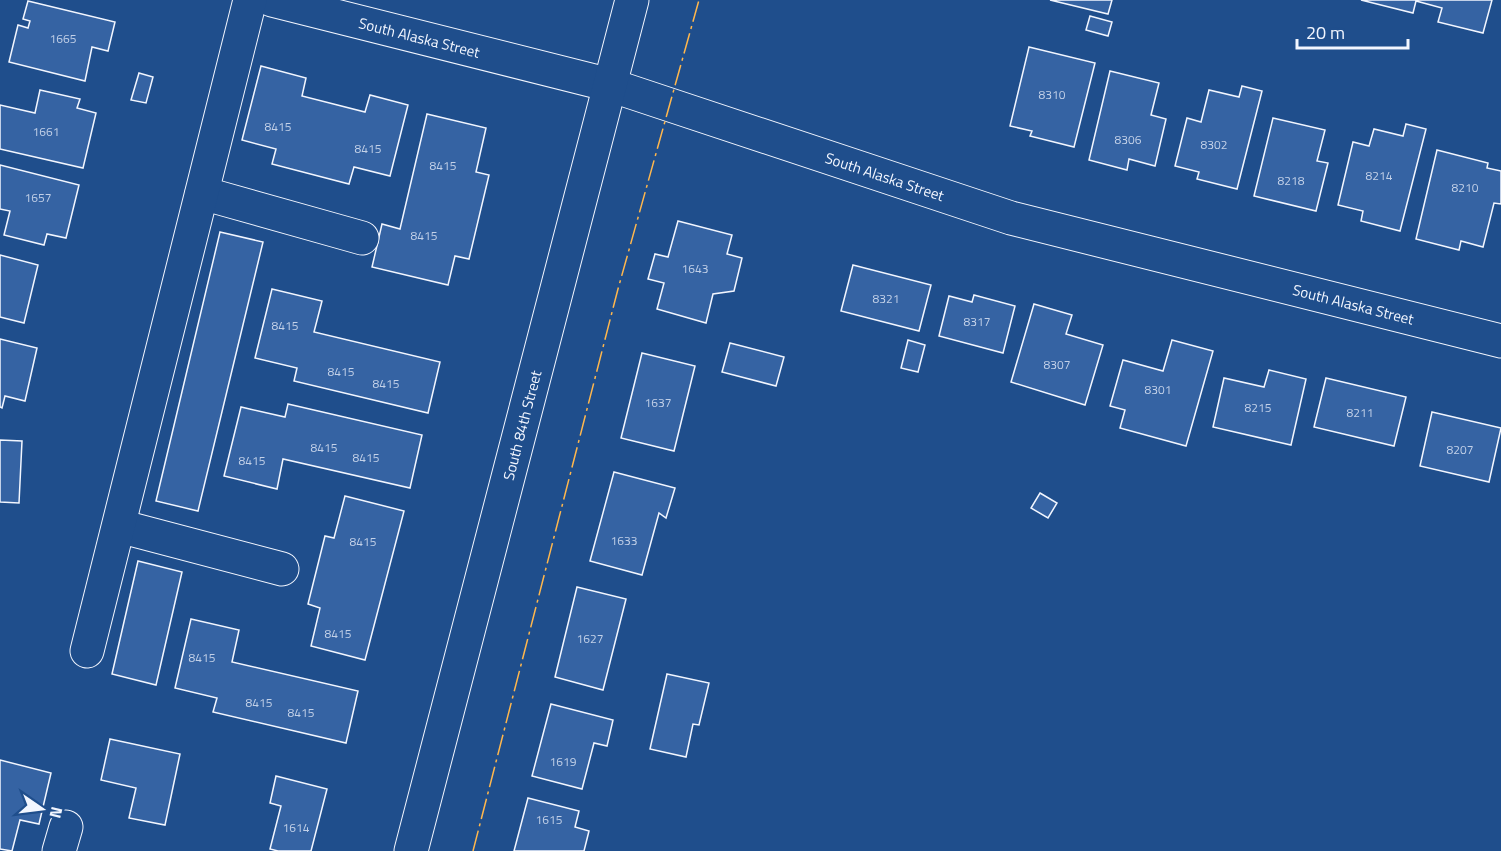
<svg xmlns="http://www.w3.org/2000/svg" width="1501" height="851" viewBox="0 0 1501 851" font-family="'Titillium Web',sans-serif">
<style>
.building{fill:#3563a3;stroke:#f2f6ff;stroke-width:1.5}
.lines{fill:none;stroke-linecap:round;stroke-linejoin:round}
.minor-casing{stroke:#f2f6ff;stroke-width:35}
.major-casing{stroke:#f2f6ff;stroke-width:35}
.minor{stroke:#1f4e8c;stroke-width:33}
.major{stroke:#1f4e8c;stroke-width:33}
.power{stroke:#ffb74d;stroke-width:1.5;stroke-dasharray:21 4.5 3 4.5;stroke-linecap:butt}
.labels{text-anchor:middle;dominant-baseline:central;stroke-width:4.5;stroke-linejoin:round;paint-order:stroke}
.number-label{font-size:12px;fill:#c3d1e8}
.street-label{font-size:15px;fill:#f2f6ff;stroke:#1f4e8c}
</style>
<rect width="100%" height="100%" fill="#1f4e8c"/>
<!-- building -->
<g class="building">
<polygon points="1050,0 1112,0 1108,14"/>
<polygon points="1361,0 1492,0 1483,33 1438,22 1442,8 1416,1 1413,13"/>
<polygon points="28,1 115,22 108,51 92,47 85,81 9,62 18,25 28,28 30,21 23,19"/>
<polygon points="1090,16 1112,22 1108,36 1086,30"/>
<polygon points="1029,47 1095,63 1074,147 1030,136 1032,131 1010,126"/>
<polygon points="261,66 306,78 302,96 365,112 370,95 408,105 390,176 354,167 349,184 272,164 276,149 242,140"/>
<polygon points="1110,71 1159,83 1151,115 1166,119 1155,166 1129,159 1127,170 1089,160"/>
<polygon points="139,73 153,77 146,103 131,100"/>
<polygon points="1242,86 1262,91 1237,189 1197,179 1199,172 1175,166 1187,118 1201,122 1209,90 1239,97"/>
<polygon points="40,90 80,99 77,108 96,113 83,168 0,149 0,105 35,113"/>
<polygon points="427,114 486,128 476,172 489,175 469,259 455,256 448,285 372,267 382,224 400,229"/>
<polygon points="1273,118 1325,130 1317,161 1328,163 1316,211 1254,196"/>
<polygon points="1406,124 1426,129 1400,231 1361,221 1363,211 1338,205 1353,142 1369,146 1374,129 1403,136"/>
<polygon points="1437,150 1488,163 1487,168 1501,171 1501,204 1494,203 1483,247 1461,241 1459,250 1416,239"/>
<polygon points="0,165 79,185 66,238 47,234 44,245 4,235 10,211 0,209"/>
<polygon points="678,221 732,235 727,254 742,258 734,291 713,294 706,323 657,309 664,283 648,279 655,254 668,257"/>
<polygon points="220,232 263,242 198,511 156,501"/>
<polygon points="0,255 38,265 24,323 0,317"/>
<polygon points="853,265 931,285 919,331 841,311"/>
<polygon points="272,289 322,301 314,332 440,362 428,413 294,381 297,368 255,358"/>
<polygon points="974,295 1015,306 1003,353 939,336 949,296 972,302"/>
<polygon points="1034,304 1072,315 1066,334 1103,345 1085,405 1011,382"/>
<polygon points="0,339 37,348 25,401 5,396 2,408 0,407"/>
<polygon points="908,340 925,345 918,372 901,368"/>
<polygon points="1172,340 1213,351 1186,446 1120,428 1125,410 1110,406 1123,360 1163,371"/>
<polygon points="730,343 784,357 776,386 722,372"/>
<polygon points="642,353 695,366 674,451 621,438"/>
<polygon points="1269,370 1306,379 1291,445 1213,427 1224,378 1264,387"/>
<polygon points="1326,378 1406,397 1394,446 1314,427"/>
<polygon points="288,404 422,435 410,488 283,459 277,489 224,476 241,407 285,417"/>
<polygon points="1432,412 1501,428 1489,482 1420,466"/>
<polygon points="0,440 22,441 19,503 0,502"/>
<polygon points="614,472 675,488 666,518 659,513 642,575 590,561"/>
<polygon points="1040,493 1057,503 1048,518 1031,508"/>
<polygon points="345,496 404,511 365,660 311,646 320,608 308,604 325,536 334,538"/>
<polygon points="138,561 182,572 156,685 112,674"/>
<polygon points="577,587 626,599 603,690 555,677"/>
<polygon points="191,619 239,630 232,662 358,691 346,743 213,712 217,698 175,688"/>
<polygon points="667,674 709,683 699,725 693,724 686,757 650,749"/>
<polygon points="551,704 613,720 607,746 594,743 582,789 532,776"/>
<polygon points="110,739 180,754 165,825 129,818 136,788 101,780"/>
<polygon points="0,760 51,773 39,824 20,820 12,851 0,849"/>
<polygon points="276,776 327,789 311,851 278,851 270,849 281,806 270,803"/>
<polygon points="528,798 579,811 575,827 589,831 584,851 514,851"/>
</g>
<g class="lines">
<defs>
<g id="minor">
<path id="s1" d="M272,0l338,85 401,133 490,123"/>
<polyline points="202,193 362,238"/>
<polyline points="119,526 282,569"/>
<polyline points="87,651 250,0"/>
<polyline points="59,851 66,827"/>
</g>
<g id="major">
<path id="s2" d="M411,851l221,-851"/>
</g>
</defs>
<!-- minor casing -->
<use href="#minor" class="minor-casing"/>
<!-- major casing -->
<use href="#major" class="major-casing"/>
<!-- minor -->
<use href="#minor" class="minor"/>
<!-- major -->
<use href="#major" class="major"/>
<!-- power -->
<polyline class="power" points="473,851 618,289 699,0"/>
</g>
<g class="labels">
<!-- number labels -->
<g class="number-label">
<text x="63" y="38">1665</text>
<text x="1052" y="94">8310</text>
<text x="278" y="126">8415</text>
<text x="46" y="131">1661</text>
<text x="1128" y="139">8306</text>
<text x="1214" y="144">8302</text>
<text x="368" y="148">8415</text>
<text x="443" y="165">8415</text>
<text x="1379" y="175">8214</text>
<text x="1291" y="180">8218</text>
<text x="1465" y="187">8210</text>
<text x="38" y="197">1657</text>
<text x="424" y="235">8415</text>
<text x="695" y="268">1643</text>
<text x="886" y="298">8321</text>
<text x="977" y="321">8317</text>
<text x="285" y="325">8415</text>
<text x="1057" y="364">8307</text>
<text x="341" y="371">8415</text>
<text x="386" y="383">8415</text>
<text x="1158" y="389">8301</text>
<text x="658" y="402">1637</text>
<text x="1258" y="407">8215</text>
<text x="1360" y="412">8211</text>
<text x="324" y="447">8415</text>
<text x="1460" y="449">8207</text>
<text x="366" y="457">8415</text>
<text x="252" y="460">8415</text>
<text x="624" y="540">1633</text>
<text x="363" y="541">8415</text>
<text x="338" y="633">8415</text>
<text x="590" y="638">1627</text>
<text x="202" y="657">8415</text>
<text x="259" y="702">8415</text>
<text x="301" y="712">8415</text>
<text x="563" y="761">1619</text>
<text x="549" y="819">1615</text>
<text x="296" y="827">1614</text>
</g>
<!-- street labels -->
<g class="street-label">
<text stroke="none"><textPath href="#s1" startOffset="152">South Alaska Street</textPath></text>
<text stroke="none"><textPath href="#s1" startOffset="638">South Alaska Street</textPath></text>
<text stroke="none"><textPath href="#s1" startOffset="1124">South Alaska Street</textPath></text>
<text stroke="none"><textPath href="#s2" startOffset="440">South 84th Street</textPath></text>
</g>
</g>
<!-- north arrow -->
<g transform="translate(42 809) rotate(104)" stroke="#1f4e8c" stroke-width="4.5" paint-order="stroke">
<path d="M0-4.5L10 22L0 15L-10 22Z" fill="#f2f6ff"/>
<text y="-9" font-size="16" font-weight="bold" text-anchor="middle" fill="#f2f6ff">N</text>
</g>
<!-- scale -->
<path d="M1297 39v9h111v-9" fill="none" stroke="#f2f6ff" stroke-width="3"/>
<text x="1306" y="39" font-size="18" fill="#f2f6ff" stroke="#1f4e8c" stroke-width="4.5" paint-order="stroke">20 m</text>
</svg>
